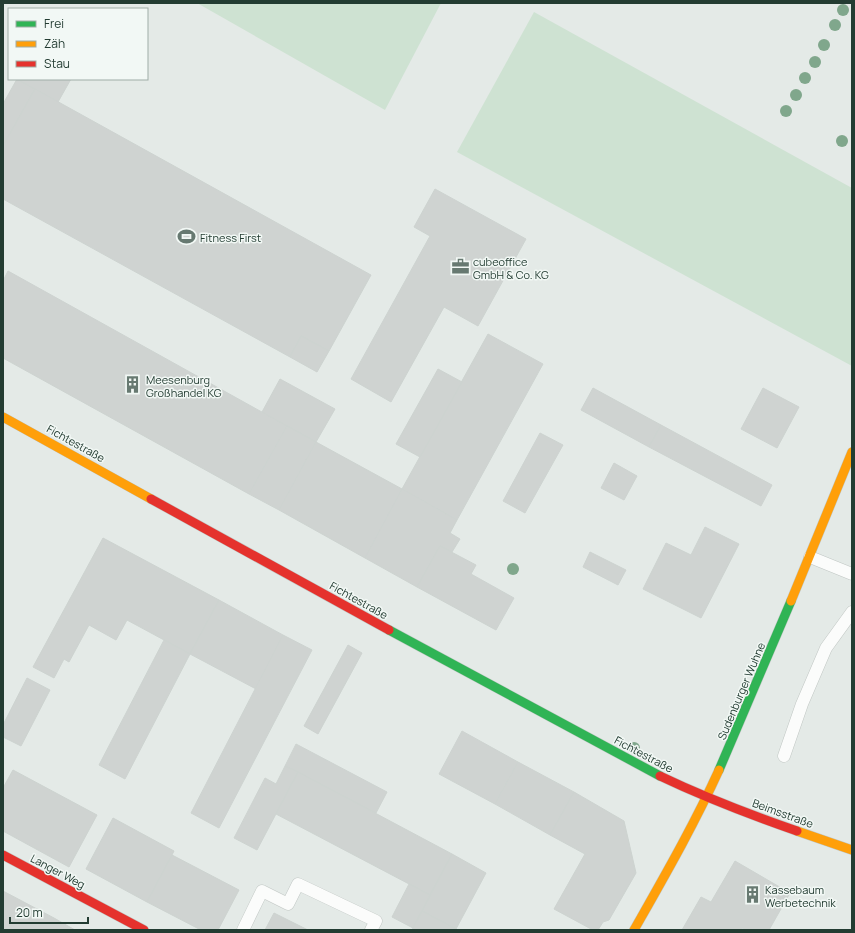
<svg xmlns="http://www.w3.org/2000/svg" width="855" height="933" viewBox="0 0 855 933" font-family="Manrope,sans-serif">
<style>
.green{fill:#cee2d2}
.building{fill:#cfd3d1;stroke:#cdd3d0}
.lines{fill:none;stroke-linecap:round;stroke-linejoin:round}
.lane-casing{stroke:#c1c7c4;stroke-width:13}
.fast-casing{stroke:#c0c7c4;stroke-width:10}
.slow-casing{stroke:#c0c7c4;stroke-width:10}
.jam-casing{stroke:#c0c7c4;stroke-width:10}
.lane{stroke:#fbfcfb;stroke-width:12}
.fast{stroke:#30b455;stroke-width:9}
.slow{stroke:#ff9f0a;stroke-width:9}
.jam{stroke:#e5322d;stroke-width:9}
.tree{fill:#80a78c}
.labels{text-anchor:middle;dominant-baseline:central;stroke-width:3;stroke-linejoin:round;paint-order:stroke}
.poi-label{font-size:11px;fill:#233c32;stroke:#f2f8f5;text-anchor:start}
.street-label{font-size:11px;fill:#233c32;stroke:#f2f8f5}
</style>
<rect width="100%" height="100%" fill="#e4eae7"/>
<!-- green -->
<g class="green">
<polygon points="197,3 441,3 385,110"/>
<polygon points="534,12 852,188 852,366 457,152"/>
</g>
<!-- building -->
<g class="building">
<polygon points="17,79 35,89 3,146 3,104"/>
<polygon points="17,79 71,79 58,102"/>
<polygon points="35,89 371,275 329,351 301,336 290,357 3,199 3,146"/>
<polygon points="435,189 526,239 478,326 444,307 391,402 351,379 430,236 414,227"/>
<polygon points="8,271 287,426 249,494 3,358 3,281"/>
<polygon points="488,334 543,364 457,520 402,489"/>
<polygon points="301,336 329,351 317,372 290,357"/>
<polygon points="438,369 462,382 420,457 396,444"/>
<polygon points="280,379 335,409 316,442 262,412"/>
<polygon points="593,388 661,425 649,447 581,410"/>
<polygon points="763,388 799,407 777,448 741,429"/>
<polygon points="661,425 772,485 761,506 649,447"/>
<polygon points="287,426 316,442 279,510 249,494"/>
<polygon points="540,433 563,445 525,513 503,501"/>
<polygon points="316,442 402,489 365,558 279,510"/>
<polygon points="614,463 637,476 624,500 601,488"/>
<polygon points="402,489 457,520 450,533 460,539 452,552 440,546 417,587 365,558"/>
<polygon points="705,527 739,544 701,618 643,589 666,543 691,555"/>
<polygon points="103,538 219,600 190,654 127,620 116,640 89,625 69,662 64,659 54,678 33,667"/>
<polygon points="440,546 476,565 471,574 514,598 496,630 417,587"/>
<polygon points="590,552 626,570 618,585 583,567"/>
<polygon points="219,600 283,635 256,689 190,654"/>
<polygon points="283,635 312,650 219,828 191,813"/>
<polygon points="164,640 190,654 125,779 99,765"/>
<polygon points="348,645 362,653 318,734 304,726"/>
<polygon points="27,678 50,690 21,746 3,737 3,725"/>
<polygon points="462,731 518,762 495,804 439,774"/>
<polygon points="296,744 387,792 376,813 285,766"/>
<polygon points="518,762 574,792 550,835 495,804"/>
<polygon points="285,766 298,772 257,850 234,838 265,778 276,784"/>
<polygon points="13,770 97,815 69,867 3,831 3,788"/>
<polygon points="298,772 452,854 430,895 276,814"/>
<polygon points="574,792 624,821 636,873 609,920 603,922 598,930 593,930 554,909 585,854 550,835"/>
<polygon points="113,818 174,851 147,902 86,869"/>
<polygon points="452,854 486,873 456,929 422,911"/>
<polygon points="172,855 239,890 218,930 201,930 147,902"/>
<polygon points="735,861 790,893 769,930 746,930 742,928 741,930 682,930 701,897 711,902"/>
<polygon points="409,884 430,895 413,928 392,917"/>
<polygon points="3,891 54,918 75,930 3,930"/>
<polygon points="422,911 456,929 458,930 412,930"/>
<polygon points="274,913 308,930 265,930"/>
</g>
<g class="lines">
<defs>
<g id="lane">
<polyline points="810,557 852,574"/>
<polyline points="784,756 802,704 826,648 852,612"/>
<polyline points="243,930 262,891 288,904 298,884 376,921 371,930"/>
</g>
<g id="fast">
<polyline points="389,630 660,776"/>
<polyline points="719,770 791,601"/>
</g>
<g id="slow">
<polyline points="3,417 151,499"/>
<polyline points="791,601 852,452"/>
<polyline points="797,831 852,850"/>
<path d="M634,930c30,-53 60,-105 85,-160"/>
</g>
<g id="jam">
<polyline points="151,499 389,630"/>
<path d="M660,776c44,21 91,39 137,55"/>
<polyline points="3,855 144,930"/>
</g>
</defs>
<!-- lane casing -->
<use href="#lane" class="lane-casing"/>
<!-- fast casing -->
<use href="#fast" class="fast-casing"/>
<!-- slow casing -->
<use href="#slow" class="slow-casing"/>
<!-- jam casing -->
<use href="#jam" class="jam-casing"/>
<!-- lane -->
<use href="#lane" class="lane"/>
<!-- fast -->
<use href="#fast" class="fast"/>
<!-- slow -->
<use href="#slow" class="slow"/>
<!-- jam -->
<use href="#jam" class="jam"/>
</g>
<!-- trees -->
<g class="tree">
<circle cx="843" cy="10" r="6"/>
<circle cx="835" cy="25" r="6"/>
<circle cx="824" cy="45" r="6"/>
<circle cx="815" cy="62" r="6"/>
<circle cx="805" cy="78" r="6"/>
<circle cx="796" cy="95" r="6"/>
<circle cx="786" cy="111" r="6"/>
<circle cx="842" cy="141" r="6"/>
<circle cx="513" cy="569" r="6"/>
<circle cx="634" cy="748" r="6"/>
</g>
<!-- icons -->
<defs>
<symbol id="stadium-bare" viewBox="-9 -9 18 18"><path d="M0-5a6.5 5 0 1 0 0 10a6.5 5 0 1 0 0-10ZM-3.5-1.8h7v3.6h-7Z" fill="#677971" stroke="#f2f8f5" stroke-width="2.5" paint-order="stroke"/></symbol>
<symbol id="office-bare" viewBox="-9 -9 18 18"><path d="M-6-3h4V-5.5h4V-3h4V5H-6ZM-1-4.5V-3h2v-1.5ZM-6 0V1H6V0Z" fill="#677971" stroke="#f2f8f5" stroke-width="2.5" paint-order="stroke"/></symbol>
<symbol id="building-bare" viewBox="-9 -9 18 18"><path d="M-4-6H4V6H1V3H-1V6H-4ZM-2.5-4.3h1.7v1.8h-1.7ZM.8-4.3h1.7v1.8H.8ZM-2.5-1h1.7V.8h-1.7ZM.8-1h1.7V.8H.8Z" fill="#677971" stroke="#f2f8f5" stroke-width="2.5" paint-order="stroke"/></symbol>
</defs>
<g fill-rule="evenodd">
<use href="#stadium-bare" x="174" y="224" width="25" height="25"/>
<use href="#office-bare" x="448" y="254" width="25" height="25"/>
<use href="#building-bare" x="120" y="372" width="25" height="25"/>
<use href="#building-bare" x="740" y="882" width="25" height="25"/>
</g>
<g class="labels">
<!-- poi labels -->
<g class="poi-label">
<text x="200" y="237">Fitness First</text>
<text x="473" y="261">cubeoffice<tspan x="473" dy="13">GmbH &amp; Co. KG</tspan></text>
<text x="146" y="379">Meesenburg<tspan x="146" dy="13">Großhandel KG</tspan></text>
<text x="765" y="889">Kassebaum<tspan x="765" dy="13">Werbetechnik</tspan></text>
</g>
<!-- street labels -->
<g class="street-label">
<text transform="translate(76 443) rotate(29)">Fichtestraße</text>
<text transform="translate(359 600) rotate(29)">Fichtestraße</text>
<text transform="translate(741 691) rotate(-67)">Sudenburger Wuhne</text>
<text transform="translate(644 754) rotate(28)">Fichtestraße</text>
<text transform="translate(783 813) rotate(20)">Beimsstraße</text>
<text transform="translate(58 871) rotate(28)">Langer Weg</text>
</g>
</g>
<!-- border -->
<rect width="855" height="933" fill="none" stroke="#233c32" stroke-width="8"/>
<!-- legend -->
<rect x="8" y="8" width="140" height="72" fill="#f2f8f5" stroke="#9fada7"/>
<rect x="16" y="21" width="20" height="6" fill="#30b455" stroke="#9fada7"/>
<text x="44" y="28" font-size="12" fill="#233c32">Frei</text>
<rect x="16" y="41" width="20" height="6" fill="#ff9f0a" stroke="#9fada7"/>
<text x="44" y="48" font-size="12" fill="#233c32">Zäh</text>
<rect x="16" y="61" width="20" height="6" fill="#e5322d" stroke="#9fada7"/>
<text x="44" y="68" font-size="12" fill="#233c32">Stau</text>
<!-- scale -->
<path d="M10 917v6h78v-6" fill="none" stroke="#233c32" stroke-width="2"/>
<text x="16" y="917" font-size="12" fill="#233c32" stroke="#f2f8f5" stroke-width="3" paint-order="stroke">20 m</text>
</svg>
